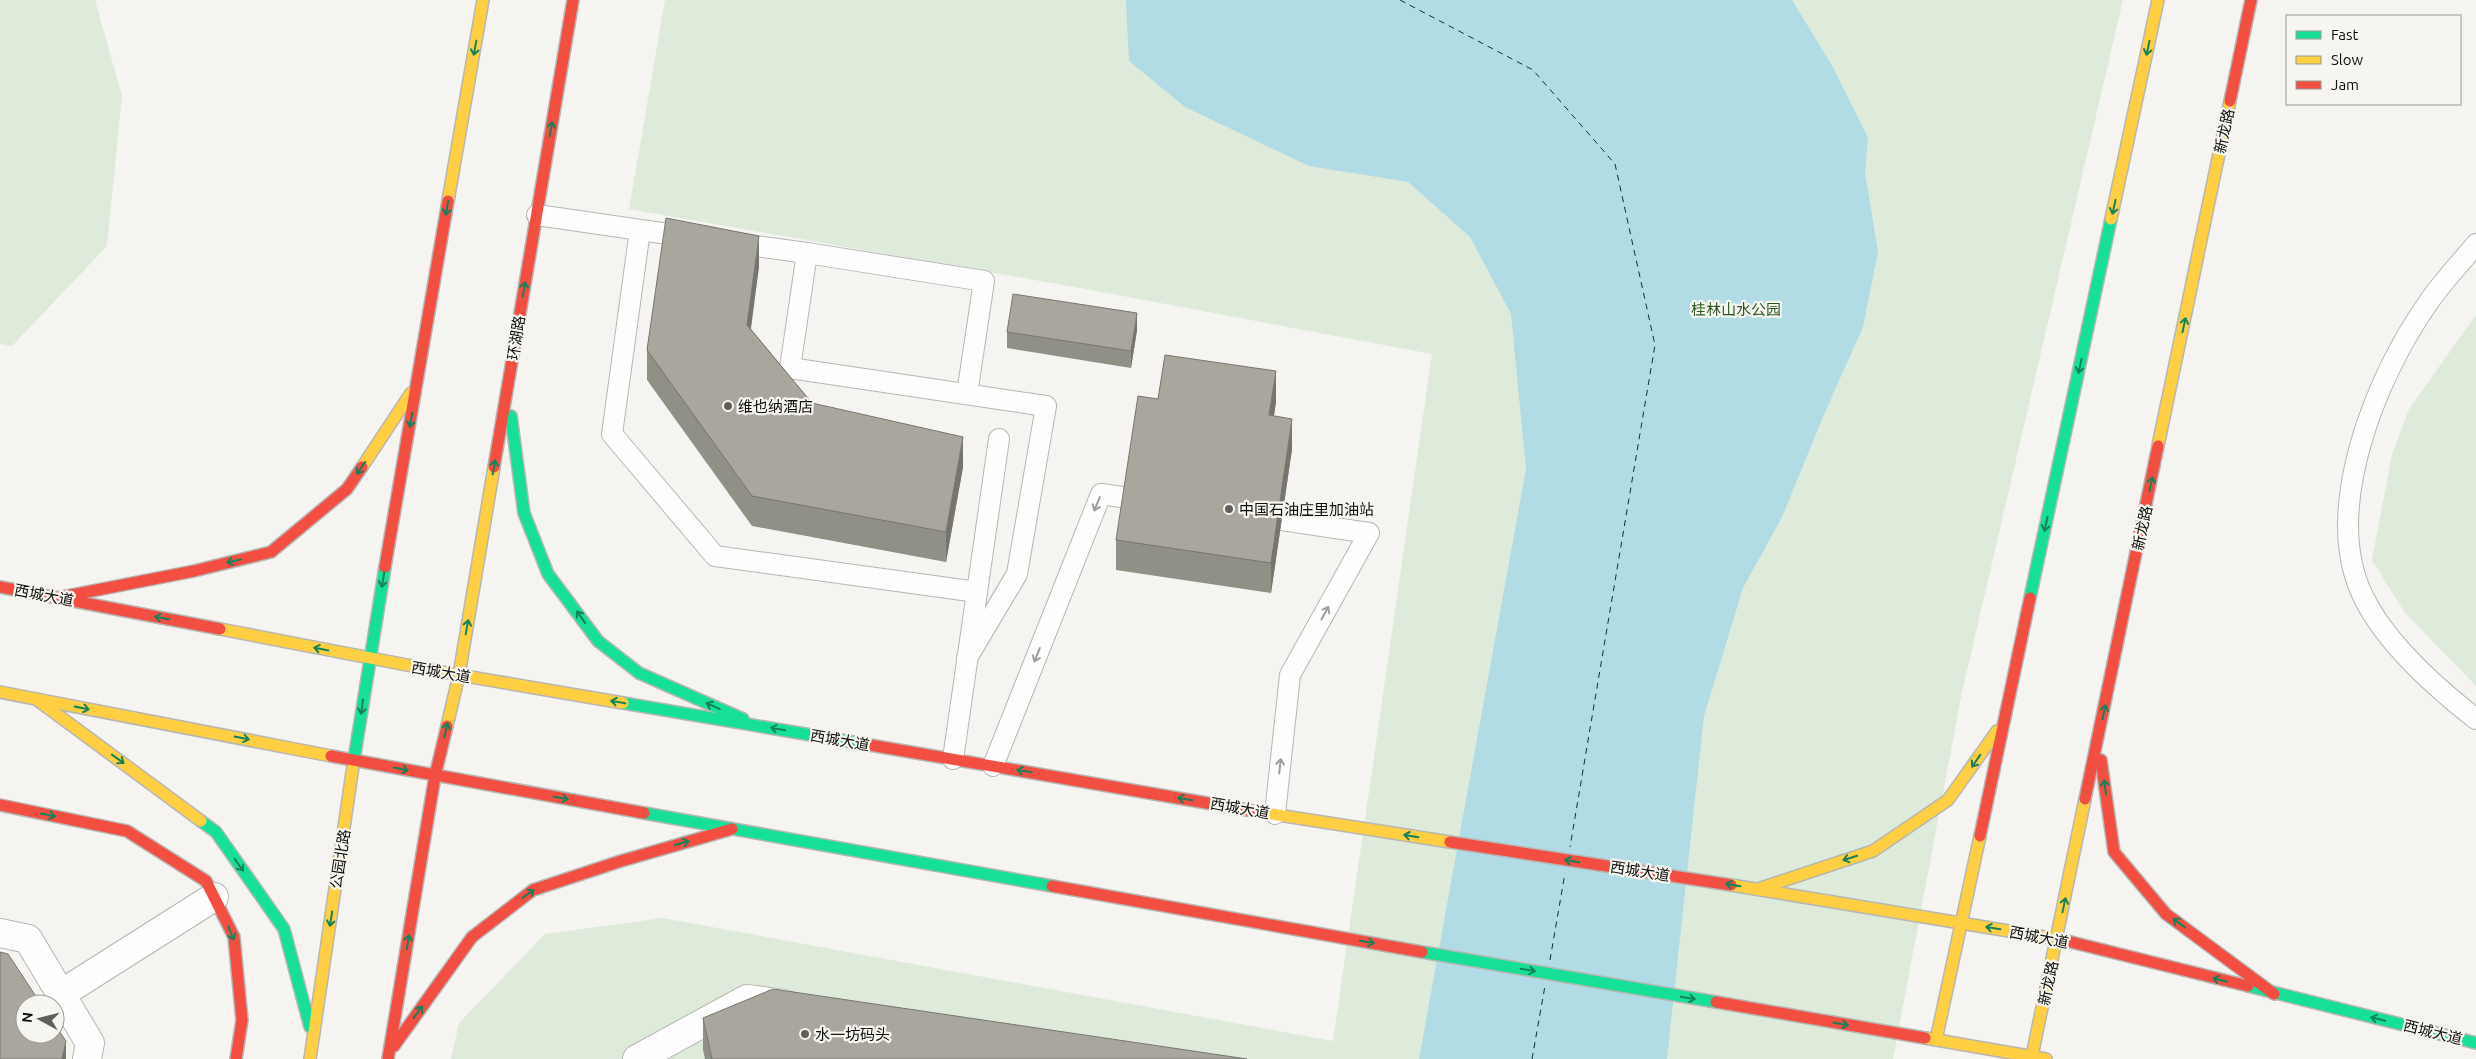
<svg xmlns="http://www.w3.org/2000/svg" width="2476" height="1059" viewBox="0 0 2476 1059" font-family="Ubuntu,'Noto Sans SC',sans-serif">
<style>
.green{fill:#dfebda}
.water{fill:#b1dbe5}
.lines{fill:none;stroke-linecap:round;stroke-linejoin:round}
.ferry{stroke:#123038;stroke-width:1;stroke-dasharray:6 5;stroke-linecap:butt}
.lane-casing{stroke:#b7b6b3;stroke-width:22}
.street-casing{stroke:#b7b6b3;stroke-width:30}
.fast-casing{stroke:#b7b6b3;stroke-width:14}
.slow-casing{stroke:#b7b6b3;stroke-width:14}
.jam-casing{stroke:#b7b6b3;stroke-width:14}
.lane{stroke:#fefdfd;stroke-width:20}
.street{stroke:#fefdfd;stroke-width:28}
.fast{stroke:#16e098;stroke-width:11}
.slow{stroke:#ffcf43;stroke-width:11}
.jam{stroke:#f24e42;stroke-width:11}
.wall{fill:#919087}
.shaded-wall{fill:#76756e}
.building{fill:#a9a79d;stroke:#76756e}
.oneway{stroke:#138259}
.oneway2{stroke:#9e9e9d}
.poi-dot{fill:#605f5c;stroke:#f7f5ef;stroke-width:2}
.labels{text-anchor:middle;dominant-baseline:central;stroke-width:4.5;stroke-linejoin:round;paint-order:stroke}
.street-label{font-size:15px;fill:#0f0f0c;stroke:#f7f5ef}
.park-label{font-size:15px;fill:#2e5823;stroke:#f7f5ef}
.poi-label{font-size:15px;fill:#0f0f0c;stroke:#f7f5ef;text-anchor:start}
</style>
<rect width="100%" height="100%" fill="#f5f4f1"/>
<!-- green -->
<g class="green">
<polygon points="0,0 95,0 122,96 107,246 12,346 0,344"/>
<polygon points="665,0 2123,0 1962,692 1893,1059 451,1059 459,1023 545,934 663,918 1333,1041 1432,354 1080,288 629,209"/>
<polygon points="2476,315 2476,686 2405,613 2372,560 2392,454 2409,409"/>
</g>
<!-- water -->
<polygon class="water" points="1126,0 1792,0 1833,67 1868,138 1865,172 1878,252 1863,327 1825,412 1782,517 1743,588 1704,716 1667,1059 1419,1059 1526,469 1511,314 1470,237 1408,182 1309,166 1185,107 1129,61"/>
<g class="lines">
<!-- ferry -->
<g class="ferry">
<polyline points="1400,0 1533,70 1615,164 1655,345 1570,847"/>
<polyline points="1550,960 1565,873"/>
<polyline points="1532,1059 1545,986"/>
</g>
<defs>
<g id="lane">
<polyline points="537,215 689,237"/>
<polyline points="640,230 612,434 715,556 977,592"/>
<polyline points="733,243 807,253 790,368 1046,406 1017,574 967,658"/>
<path d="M2476,244c-16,20 -34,38 -48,59 -51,72 -106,205 -66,291 22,48 73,93 114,125"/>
<polyline points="807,253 984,281 967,394"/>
<polyline points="1254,516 1369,533 1290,675 1275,814"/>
<polyline points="953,759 999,439"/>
<polyline points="993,766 1101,494 1149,501"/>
</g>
<g id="street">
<polyline points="0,933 28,939 90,1043 87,1059"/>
<polyline points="61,994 214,897"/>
<polyline points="637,1059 747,999 785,1004"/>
</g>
<g id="fast">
<polyline points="511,416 524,513 548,574 598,641 639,673 743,719"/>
<polyline points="2030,598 2111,219"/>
<polyline points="623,703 864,744"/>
<polyline points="353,766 385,567"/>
<polyline points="644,813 1052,886"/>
<polyline points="201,821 216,832 284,929 310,1027"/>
<polyline points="1422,952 1716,1002"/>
<polyline points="2248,986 2476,1043"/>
</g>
<g id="slow">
<polyline points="448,201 483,0"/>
<polyline points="2111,219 2158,0"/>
<polyline points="2158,446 2230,101"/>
<polyline points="362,467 411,393"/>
<polyline points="220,629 459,675 623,703"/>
<polyline points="0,692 331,756"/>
<polyline points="36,699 201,821"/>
<polyline points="447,726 459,675 494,467"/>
<polyline points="1259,812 1450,842"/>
<polyline points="1731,885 2063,940"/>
<polyline points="1758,889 1873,851 1948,800 1997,731"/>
<polyline points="1925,1038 2046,1059"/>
<polyline points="1936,1040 1980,836"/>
<polyline points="2032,1056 2085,799"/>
<polyline points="310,1059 353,766"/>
</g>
<g id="jam">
<polyline points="2230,101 2251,0"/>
<polyline points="494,467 573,0"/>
<polyline points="385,567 448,201"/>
<polyline points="0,587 220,629"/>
<polyline points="56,598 194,571 271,552 347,489 362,467"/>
<polyline points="864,744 1259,812"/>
<polyline points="331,756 644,813"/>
<polyline points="2101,760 2114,852 2166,914 2274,994"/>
<polyline points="2085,799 2158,446"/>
<polyline points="0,805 127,831 206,881 234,937 242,1020 236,1059"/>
<polyline points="1980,836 2030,598"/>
<polyline points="1450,842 1731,885"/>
<polyline points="1052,886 1422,952"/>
<polyline points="2063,940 2248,986"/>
<polyline points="1716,1002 1925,1038"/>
<polyline points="394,1046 472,937 533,890 621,861 732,829"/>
<polyline points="388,1059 435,776 447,726"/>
</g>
</defs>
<!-- lane casing -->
<use href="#lane" class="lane-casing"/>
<!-- street casing -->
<use href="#street" class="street-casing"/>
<!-- fast casing -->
<use href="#fast" class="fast-casing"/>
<!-- slow casing -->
<use href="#slow" class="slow-casing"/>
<!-- jam casing -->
<use href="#jam" class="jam-casing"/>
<!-- lane -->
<use href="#lane" class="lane"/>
<!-- street -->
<use href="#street" class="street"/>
<!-- fast -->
<use href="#fast" class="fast"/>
<!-- slow -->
<use href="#slow" class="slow"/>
<!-- jam -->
<use href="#jam" class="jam"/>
</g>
<!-- wall -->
<g class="wall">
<polygon points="759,266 751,329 812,403 963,467 946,562 752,526 647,380 647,350"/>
<polygon points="1137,330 1131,368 1007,348 1007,332"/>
<polygon points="1158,399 1276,402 1274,416 1292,449 1271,593 1116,570 1116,540"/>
<polygon points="703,1018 1247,1059 705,1059 703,1049"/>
</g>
<!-- shaded-wall -->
<g class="shaded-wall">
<polygon points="759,236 759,266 747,355 747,325"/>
<polygon points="1137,313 1137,330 1131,368 1131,351"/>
<polygon points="1276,371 1276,402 1269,445 1269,415"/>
<polygon points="1292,419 1292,449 1271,593 1271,563"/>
<polygon points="963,437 963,467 946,562 946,532"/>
<polygon points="66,1041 66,1059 62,1059"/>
</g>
<!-- building -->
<g class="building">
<polygon points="666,218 759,236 747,325 812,403 963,437 946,532 752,496 647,350"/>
<polygon points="1013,294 1137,313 1131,351 1007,332"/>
<polygon points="1165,355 1276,371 1269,415 1292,419 1271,563 1116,540 1138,396 1158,399"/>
<polygon points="0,952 8,954 41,1004 25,1004 25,1034 55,1034 55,1025 66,1041 62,1059 0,1059"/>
<polygon points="773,989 1247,1059 712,1059 703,1018"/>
</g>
<!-- one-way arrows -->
<defs><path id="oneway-shaft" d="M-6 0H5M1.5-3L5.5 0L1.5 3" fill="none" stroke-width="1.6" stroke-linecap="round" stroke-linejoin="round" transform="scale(1.25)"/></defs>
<g class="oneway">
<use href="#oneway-shaft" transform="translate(475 48) rotate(100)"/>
<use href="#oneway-shaft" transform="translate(2148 48) rotate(102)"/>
<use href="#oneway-shaft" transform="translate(551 129) rotate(-80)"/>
<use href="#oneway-shaft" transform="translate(2114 207) rotate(102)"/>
<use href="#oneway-shaft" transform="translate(447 208) rotate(100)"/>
<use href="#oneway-shaft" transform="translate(524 289) rotate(-81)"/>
<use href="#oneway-shaft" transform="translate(2184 325) rotate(-78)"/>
<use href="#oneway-shaft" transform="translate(2080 366) rotate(102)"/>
<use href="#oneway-shaft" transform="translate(411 420) rotate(100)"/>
<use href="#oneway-shaft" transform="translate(494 467) rotate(-80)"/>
<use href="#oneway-shaft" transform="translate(361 468) rotate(124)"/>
<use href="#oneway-shaft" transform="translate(2151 484) rotate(-78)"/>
<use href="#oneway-shaft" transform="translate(2046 524) rotate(102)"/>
<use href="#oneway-shaft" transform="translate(234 561) rotate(166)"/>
<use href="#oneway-shaft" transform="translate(383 580) rotate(100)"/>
<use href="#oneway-shaft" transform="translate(581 617) rotate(-125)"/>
<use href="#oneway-shaft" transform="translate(162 618) rotate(-169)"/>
<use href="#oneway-shaft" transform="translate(467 627) rotate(-80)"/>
<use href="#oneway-shaft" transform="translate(321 649) rotate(-169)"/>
<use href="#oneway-shaft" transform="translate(618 702) rotate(-170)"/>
<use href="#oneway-shaft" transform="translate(713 706) rotate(-156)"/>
<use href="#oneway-shaft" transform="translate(362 707) rotate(98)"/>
<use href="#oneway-shaft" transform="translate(82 708) rotate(11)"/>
<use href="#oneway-shaft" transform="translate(2104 712) rotate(-78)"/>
<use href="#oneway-shaft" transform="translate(778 729) rotate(-170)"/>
<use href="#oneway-shaft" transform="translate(446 730) rotate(-77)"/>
<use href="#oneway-shaft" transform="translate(242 738) rotate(11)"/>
<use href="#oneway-shaft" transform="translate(118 759) rotate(36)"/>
<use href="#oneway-shaft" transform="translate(1976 761) rotate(125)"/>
<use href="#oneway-shaft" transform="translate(401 769) rotate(11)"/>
<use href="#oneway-shaft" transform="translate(1024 771) rotate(-170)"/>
<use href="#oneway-shaft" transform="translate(2105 787) rotate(-98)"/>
<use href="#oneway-shaft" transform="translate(561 798) rotate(10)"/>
<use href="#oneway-shaft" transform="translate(1185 799) rotate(-170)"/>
<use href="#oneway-shaft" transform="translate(48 815) rotate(11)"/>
<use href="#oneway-shaft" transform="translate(1411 836) rotate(-171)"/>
<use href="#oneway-shaft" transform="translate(682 843) rotate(-16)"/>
<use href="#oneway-shaft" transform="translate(1850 858) rotate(162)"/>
<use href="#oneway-shaft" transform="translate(1572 861) rotate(-171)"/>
<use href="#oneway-shaft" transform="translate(239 865) rotate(55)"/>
<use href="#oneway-shaft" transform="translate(1733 885) rotate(-171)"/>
<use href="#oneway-shaft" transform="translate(528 894) rotate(-35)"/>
<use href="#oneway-shaft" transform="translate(2064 905) rotate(-78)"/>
<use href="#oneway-shaft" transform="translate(331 919) rotate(99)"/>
<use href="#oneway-shaft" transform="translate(2179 923) rotate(-144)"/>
<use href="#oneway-shaft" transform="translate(1993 928) rotate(-170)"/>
<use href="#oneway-shaft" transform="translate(231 933) rotate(69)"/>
<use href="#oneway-shaft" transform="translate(408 942) rotate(-81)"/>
<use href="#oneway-shaft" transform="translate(1367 942) rotate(10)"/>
<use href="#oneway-shaft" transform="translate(1528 970) rotate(10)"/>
<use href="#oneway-shaft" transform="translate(2220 980) rotate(-166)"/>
<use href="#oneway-shaft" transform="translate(1688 998) rotate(10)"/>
<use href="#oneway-shaft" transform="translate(418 1012) rotate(-54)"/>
<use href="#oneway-shaft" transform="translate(2378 1019) rotate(-166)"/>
<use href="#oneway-shaft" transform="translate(1841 1024) rotate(10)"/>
</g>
<g class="oneway2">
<use href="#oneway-shaft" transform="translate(1097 504) rotate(112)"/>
<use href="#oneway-shaft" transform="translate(1325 613) rotate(-61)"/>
<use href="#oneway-shaft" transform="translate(1037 655) rotate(112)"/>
<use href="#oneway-shaft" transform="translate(1280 766) rotate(-84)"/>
</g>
<!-- markers -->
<g class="poi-dot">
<circle cx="728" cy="406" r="5"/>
<circle cx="1229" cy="509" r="5"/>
<circle cx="805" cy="1034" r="5"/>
</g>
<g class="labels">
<!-- street labels -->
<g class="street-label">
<text transform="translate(2224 131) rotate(-78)">新龙路</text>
<text transform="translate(516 338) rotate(-81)">环湖路</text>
<text transform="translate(2142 528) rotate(-78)">新龙路</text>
<text transform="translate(44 595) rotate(11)">西城大道</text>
<text transform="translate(441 672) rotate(10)">西城大道</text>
<text transform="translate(840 740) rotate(10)">西城大道</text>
<text transform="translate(1240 808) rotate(10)">西城大道</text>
<text transform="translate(340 859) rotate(-81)">公园北路</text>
<text transform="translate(1640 871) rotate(9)">西城大道</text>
<text transform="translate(2039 937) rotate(11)">西城大道</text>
<text transform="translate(2048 983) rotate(-78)">新龙路</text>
<text transform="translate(2433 1032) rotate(14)">西城大道</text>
</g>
<!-- park labels -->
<g class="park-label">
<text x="1736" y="309">桂林山水公园</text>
</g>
<!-- poi labels -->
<g class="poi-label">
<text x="738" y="406">维也纳酒店</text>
<text x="1239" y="509">中国石油庄里加油站</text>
<text x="815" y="1034">水一坊码头</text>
</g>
</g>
<!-- legend -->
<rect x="2286" y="15" width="175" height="90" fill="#f7f5ef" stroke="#9a9994"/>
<rect x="2296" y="31" width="25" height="8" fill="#16e098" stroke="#9a9994"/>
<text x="2331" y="40" font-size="15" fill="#0f0f0c">Fast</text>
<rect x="2296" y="56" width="25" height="8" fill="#ffcf43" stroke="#9a9994"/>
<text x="2331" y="65" font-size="15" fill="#0f0f0c">Slow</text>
<rect x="2296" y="81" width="25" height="8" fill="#f24e42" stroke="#9a9994"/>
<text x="2331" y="90" font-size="15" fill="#0f0f0c">Jam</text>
<!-- north arrow -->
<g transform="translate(40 1019) rotate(277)"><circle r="24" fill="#f7f5ef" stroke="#9a9994"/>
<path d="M0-4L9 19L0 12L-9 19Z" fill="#605f5c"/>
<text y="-8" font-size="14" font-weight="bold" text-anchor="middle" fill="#0f0f0c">N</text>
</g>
</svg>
